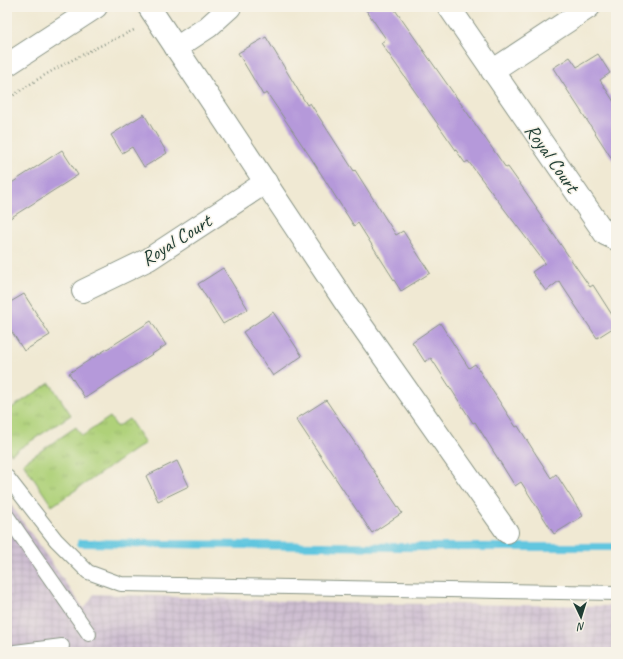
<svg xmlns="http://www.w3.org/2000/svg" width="623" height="659" viewBox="0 0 623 659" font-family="Caveat,sans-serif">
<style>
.industrial{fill:url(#industrial-grid)}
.grass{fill:url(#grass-tufts);stroke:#678756}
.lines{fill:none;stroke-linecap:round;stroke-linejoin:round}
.stream{stroke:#61c6df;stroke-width:8}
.building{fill:#b599da}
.service-casing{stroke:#889384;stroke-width:16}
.minor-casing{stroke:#889384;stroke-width:24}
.primary-casing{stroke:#889384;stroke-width:24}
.path{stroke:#889384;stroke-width:2.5;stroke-dasharray:1 3;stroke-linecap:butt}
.service{stroke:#fff;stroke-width:14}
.minor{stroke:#fff;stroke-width:22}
.primary{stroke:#fff;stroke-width:22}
.labels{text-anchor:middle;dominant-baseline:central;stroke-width:3;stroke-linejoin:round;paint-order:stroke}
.street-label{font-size:20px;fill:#1f3d34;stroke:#f7f3e8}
</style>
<defs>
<pattern id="industrial-grid" width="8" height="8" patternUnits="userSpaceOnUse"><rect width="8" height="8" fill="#cebed1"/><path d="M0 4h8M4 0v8" fill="none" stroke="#b0a4b4"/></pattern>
<pattern id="grass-tufts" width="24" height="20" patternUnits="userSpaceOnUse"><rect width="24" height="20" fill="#afd179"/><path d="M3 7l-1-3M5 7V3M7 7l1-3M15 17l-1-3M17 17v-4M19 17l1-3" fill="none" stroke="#96b469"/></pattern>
</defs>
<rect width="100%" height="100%" fill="#f7f3e8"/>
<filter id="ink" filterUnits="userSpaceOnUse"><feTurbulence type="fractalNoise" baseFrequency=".025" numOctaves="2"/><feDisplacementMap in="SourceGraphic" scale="8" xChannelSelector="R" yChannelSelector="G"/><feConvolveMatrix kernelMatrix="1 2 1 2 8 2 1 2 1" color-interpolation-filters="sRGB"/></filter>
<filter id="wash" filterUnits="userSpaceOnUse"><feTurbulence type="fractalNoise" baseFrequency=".012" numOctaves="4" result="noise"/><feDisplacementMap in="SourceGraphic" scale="16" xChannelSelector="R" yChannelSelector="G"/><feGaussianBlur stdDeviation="0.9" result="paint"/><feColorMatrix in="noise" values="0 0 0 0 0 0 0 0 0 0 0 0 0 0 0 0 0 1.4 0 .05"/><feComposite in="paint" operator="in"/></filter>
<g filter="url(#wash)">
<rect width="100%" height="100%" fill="#f0e9d3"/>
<!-- industrial -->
<polygon class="industrial" points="7,499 84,609 94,594 341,603 616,606 616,652 7,652"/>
<!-- grass -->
<g class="grass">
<polygon points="50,383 71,415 11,454 7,448 7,411"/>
<polygon points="110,417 117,427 129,419 145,443 52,506 23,463 76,427 82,436"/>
</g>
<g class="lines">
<!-- stream -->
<polyline class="stream" points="81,543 397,547 616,547"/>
</g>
<g id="blocks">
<!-- building -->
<g class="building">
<polygon points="364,7 393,7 506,168 508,167 537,208 536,209 590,287 593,285 616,321 616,326 597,338 559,281 546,291 532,272 545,263 468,161 465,163 381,43 386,39"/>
<polygon points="266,37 307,105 310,103 354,171 355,170 396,235 403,231 430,273 401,291 358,223 354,226 311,158 267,93 263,95 238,53"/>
<polygon points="598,54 610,73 600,80 616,105 616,165 553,68 570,57 577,67"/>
<polygon points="144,114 167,153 144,167 132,147 122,153 111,135"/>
<polygon points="62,150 78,175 7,220 7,186"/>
<polygon points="223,268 248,309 223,324 198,284"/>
<polygon points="24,294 50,335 24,351 7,324 7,304"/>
<polygon points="273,312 302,356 273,376 243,332"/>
<polygon points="151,321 166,345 85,398 69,373"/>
<polygon points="440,323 469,368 475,364 516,427 518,426 551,478 556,474 583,516 554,534 521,482 515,486 475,422 473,423 431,358 425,362 412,342"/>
<polygon points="326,400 402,513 372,533 296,419"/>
<polygon points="177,461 189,486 158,501 146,476"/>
</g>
</g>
</g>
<g filter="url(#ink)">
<use href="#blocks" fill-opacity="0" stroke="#889384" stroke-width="1"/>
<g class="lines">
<defs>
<g id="service">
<polyline points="7,477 56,540 88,572 121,584 616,593"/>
<polyline points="7,516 89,634"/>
<polyline points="15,652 62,646"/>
</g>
<g id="minor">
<polyline points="149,7 345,302 507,532"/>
<polyline points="449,7 605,234 616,239"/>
<polyline points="176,48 208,27 230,7"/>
<polyline points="492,71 589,7"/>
<polyline points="83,291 149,259 266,182"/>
</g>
<polyline id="primary" points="7,65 96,7"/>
</defs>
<!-- service casing -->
<use href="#service" class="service-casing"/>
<!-- minor casing -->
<use href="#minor" class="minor-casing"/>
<!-- primary casing -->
<use href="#primary" class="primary-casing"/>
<!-- path -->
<path class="path" d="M7,100c41,-30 82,-49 127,-70"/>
<!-- service -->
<use href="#service" class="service"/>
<!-- minor -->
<use href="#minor" class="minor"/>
<!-- primary -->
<use href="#primary" class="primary"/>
</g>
</g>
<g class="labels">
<!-- street labels -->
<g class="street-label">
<text transform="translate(552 158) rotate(55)">Royal Court</text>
<text transform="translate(176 240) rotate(-32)">Royal Court</text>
</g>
</g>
<!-- margin -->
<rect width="623" height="659" fill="none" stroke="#f7f3e8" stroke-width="24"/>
<!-- north arrow -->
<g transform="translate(581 617) rotate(176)" stroke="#f7f3e8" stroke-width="3" paint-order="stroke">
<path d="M0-3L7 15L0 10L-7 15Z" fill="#1f3d34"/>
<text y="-6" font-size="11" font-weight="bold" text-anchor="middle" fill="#1f3d34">N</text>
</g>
</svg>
